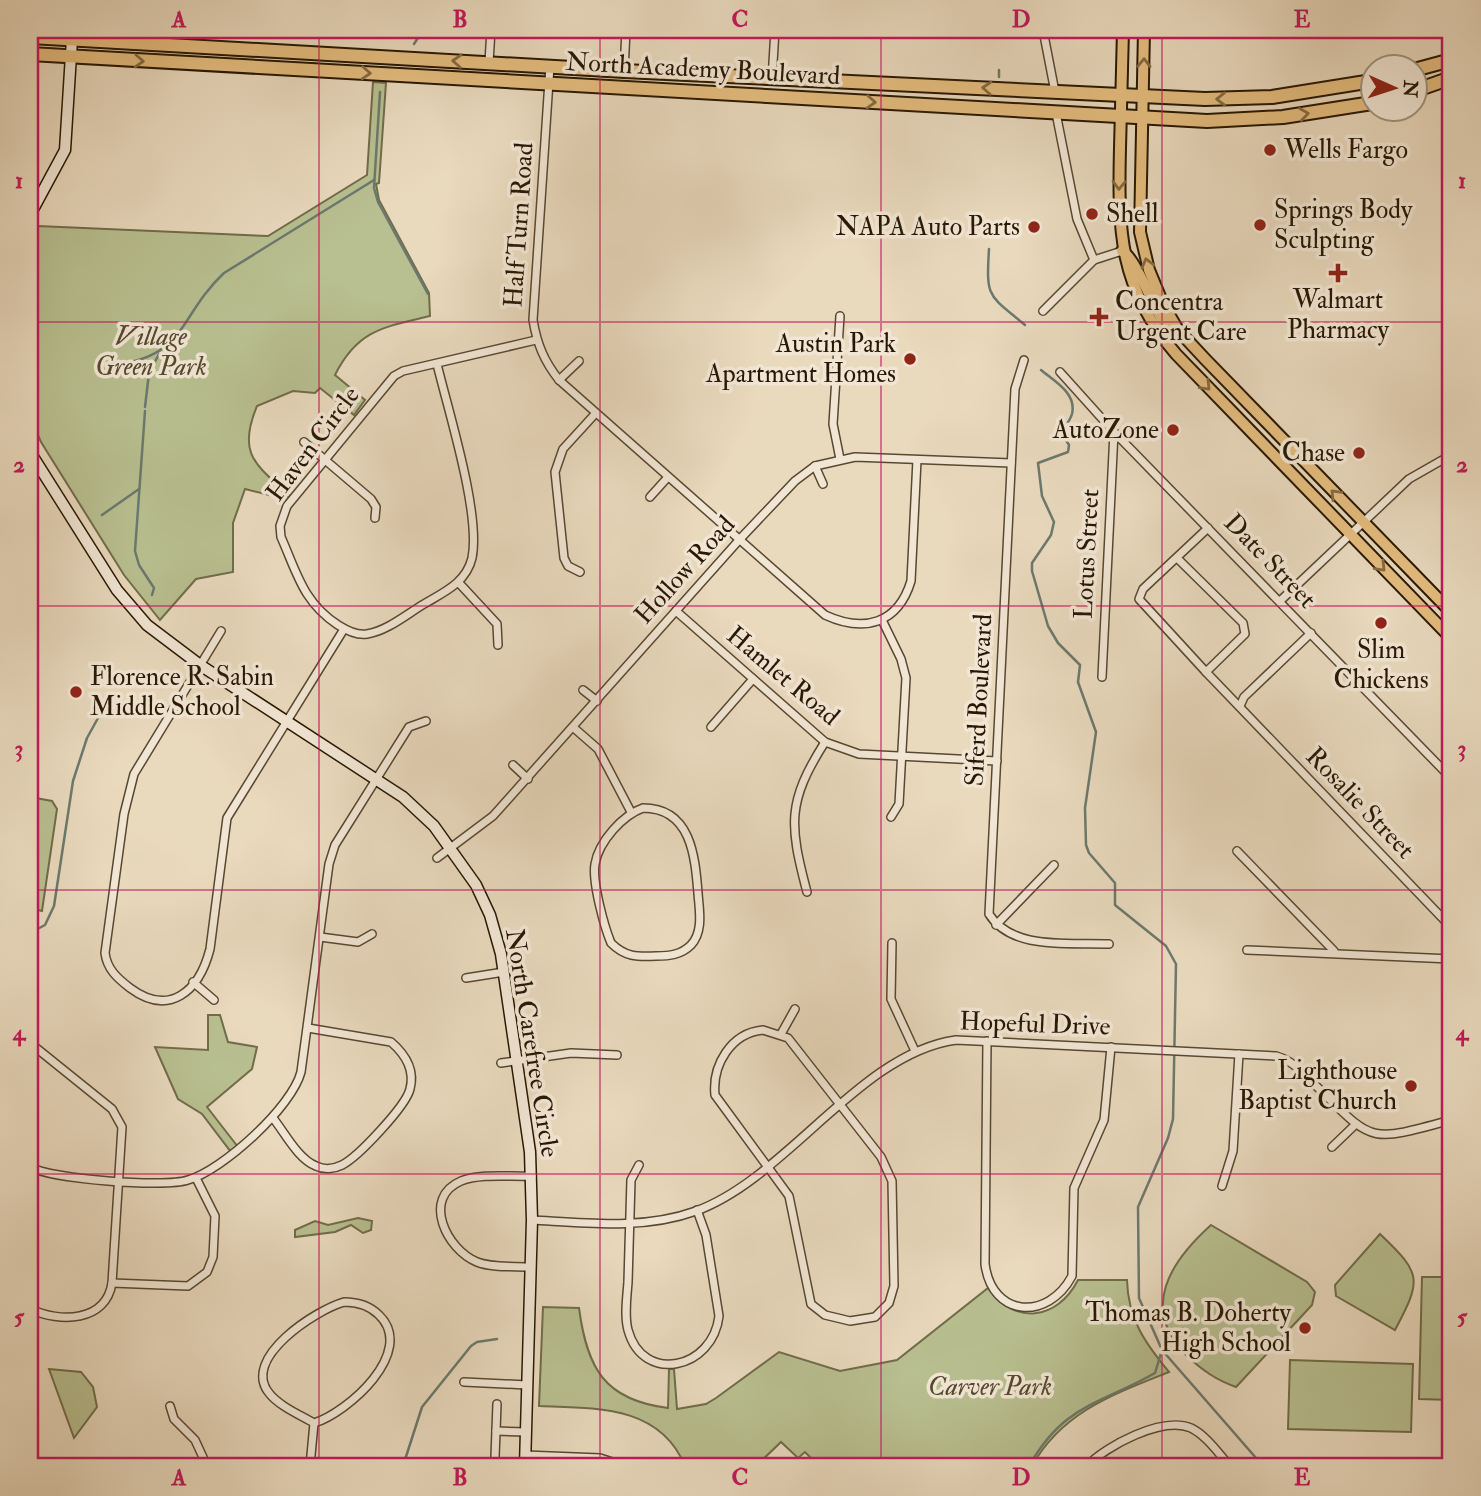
<svg xmlns="http://www.w3.org/2000/svg" width="1481" height="1496" viewBox="0 0 1481 1496" font-family="'IM FELL Double Pica',serif">
<style>
.green{fill:#b8bf90;stroke:#706c4a;stroke-width:2}
.lines{fill:none;stroke-linecap:round;stroke-linejoin:round}
.stream{stroke:#6b796e;stroke-width:2.5}
.minor-casing{stroke:#584832;stroke-width:10}
.secondary-casing{stroke:#281803;stroke-width:13}
.primary-casing{stroke:#281803;stroke-width:14}
.trunk-casing{stroke:#281803;stroke-width:16}
.minor{stroke:#f1e6d4;stroke-width:7}
.secondary{stroke:#f1e6d4;stroke-width:10}
.primary{stroke:#e4bc7e;stroke-width:10}
.trunk{stroke:#e4bc7e;stroke-width:12}
.oneway{stroke:#866a40}
.grid{fill:none;stroke:#c2185b;stroke-width:2;stroke-opacity:0.55}
.poi-dot{fill:#8f2418;stroke:#f1e6d4;stroke-width:2.5}
.labels{text-anchor:middle;dominant-baseline:central;stroke-width:7;stroke-linejoin:round;paint-order:stroke}
.street-label{font-size:26px;fill:#281803;stroke:#f1e6d4}
.poi-label{font-size:26px;fill:#281803;stroke:#f1e6d4;text-anchor:end}
.park-label{font-size:26px;font-style:italic;fill:#534a2d;stroke:#f1e6d4}
.neatline{fill:none;stroke:#c2185b;stroke-width:2.5}
.grid-label{font-size:23px;text-anchor:middle;font-weight:bold;fill:#c2185b}
</style>
<rect width="100%" height="100%" fill="#e9d9bd"/>
<filter id="stains"><feTurbulence type="fractalNoise" baseFrequency=".00286" numOctaves="4"/><feColorMatrix values="0 0 0 0 .2 0 0 0 0 .09 0 0 0 0 .02 0 0 0 .5 -.17"/></filter>
<radialGradient id="worn" r=".72"><stop offset=".6" stop-color="#630" stop-opacity="0"/><stop offset="1" stop-color="#630" stop-opacity=".3"/></radialGradient>
<!-- green -->
<g class="green">
<path d="M373,82l13,1 -7,100 -3,1 3,16 50,93 1,23c-45,11 -72,13 -95,59l30,25 -11,15 -34,-27 -5,5 -22,-2 -36,15c-20,48 -2,58 32,89l-3,4 -41,-10 -12,34v49l-37,7 -36,41 -36,-45 -83,-133 -11,-25v-161l8,-30 230,10 99,-61z"/>
<polygon points="30,797 52,801 57,809 42,911 30,908"/>
<polygon points="208,1015 220,1015 228,1042 257,1047 252,1069 207,1107 238,1147 231,1152 202,1114 178,1099 155,1047 208,1050"/>
<polygon points="358,1218 372,1221 371,1230 363,1233 351,1225 335,1232 295,1237 295,1230 315,1221 328,1225"/>
<path d="M1211,1225l96,57 8,10 -3,13 -76,82c-20,-7 -34,-17 -50,-32 -46,-47 -16,-93 25,-130z"/>
<path d="M1380,1234c42,40 42,45 15,96l-59,-34 -1,-11z"/>
<polygon points="1422,1277 1451,1277 1451,1400 1419,1399"/>
<path d="M1078,1280h49c1,39 18,63 42,92 -55,22 -107,40 -137,94h-213l-14,-14 -7,6 -17,-16 -25,24h-71c-25,-61 -89,-58 -146,-60l4,-99 36,1c8,60 25,92 89,100l1,-39h5l3,40 29,-5 10,-6 63,-46 61,19 57,-11 91,-72c26,37 69,33 90,-8z"/>
<polygon points="1290,1360 1413,1364 1411,1432 1288,1429"/>
<polygon points="49,1369 81,1372 93,1387 97,1407 74,1438"/>
</g>
<g class="lines">
<!-- stream -->
<g class="stream">
<polyline points="414,44 423,30"/>
<polyline points="999,77 999,70"/>
<polyline points="380,92 374,188 378,202 428,294"/>
<path d="M989,249c-3,50 -1,45 36,76"/>
<path d="M115,365c73,-10 63,-49 109,-92l150,-93"/>
<path d="M1041,370c13,11 36,23 31,44 -2,7 -8,13 -10,20l7,11 -1,7 -30,11 4,33 12,26 -3,13 -19,28v8l16,55 10,17 22,22 -2,17 18,50 -11,76 1,37 3,8 26,30v22l51,41 10,18 -3,155 -5,19 -30,69 1,91 23,52 101,116"/>
<polyline points="145,407 149,373 159,354"/>
<polyline points="145,411 135,551 139,565 154,588 152,595"/>
<polyline points="102,515 139,489"/>
<polyline points="30,933 45,925 54,906 73,781 87,738 103,709"/>
<polyline points="403,1466 422,1407 471,1346 477,1342 497,1339"/>
<path d="M1029,1466c35,-62 70,-61 126,-93l7,-23"/>
</g>
<defs>
<g id="minor">
<polyline points="1043,30 1055,92"/>
<polyline points="489,62 491,30"/>
<path d="M550,66l-17,254c4,24 11,41 26,60l266,235c39,18 73,9 86,-34l6,-121"/>
<polyline points="624,71 626,30"/>
<polyline points="772,79 775,30"/>
<polyline points="1056,113 1077,219 1094,260"/>
<polyline points="1043,311 1094,260 1122,251"/>
<path d="M1024,360l-9,29 -26,525c23,37 81,28 120,30"/>
<path d="M437,364c11,46 44,150 35,194 -6,25 -28,34 -48,46 -17,10 -37,27 -57,30 -10,2 -21,-4 -29,-9 -35,-23 -41,-52 -57,-88l-1,-11 7,-20 107,-130 9,-5 133,-31"/>
<polyline points="1060,372 1114,432 1451,778"/>
<polyline points="559,380 579,361"/>
<polyline points="304,442 371,499 376,507 375,518"/>
<polyline points="840,459 833,424 840,316"/>
<polyline points="815,466 823,484"/>
<polyline points="650,497 668,477"/>
<polyline points="1177,558 1243,623 1245,634 1206,672 1451,927"/>
<polyline points="580,572 568,566 564,558 555,472 563,449 595,414"/>
<polyline points="459,583 497,624 498,645"/>
<polyline points="1280,601 1409,479 1451,455"/>
<polyline points="676,611 825,742 859,754 997,761"/>
<polyline points="882,620 901,659 906,678 899,804 891,817"/>
<path d="M221,631l-87,143 -10,40 -19,139c2,16 12,25 25,35 39,29 69,4 80,-39l17,-131 117,-189"/>
<polyline points="1206,672 1139,599 1143,589 1208,528"/>
<polyline points="1102,677 1114,432"/>
<polyline points="583,690 597,701"/>
<polyline points="1240,706 1244,697 1311,633"/>
<polyline points="711,727 753,679"/>
<polyline points="574,728 598,749 631,812"/>
<polyline points="513,765 528,779"/>
<path d="M643,808c48,0 52,48 55,85 1,16 6,38 -7,52 -10,10 -22,11 -35,11 -19,1 -31,1 -45,-13 -7,-17 -19,-61 -16,-79 4,-23 28,-49 48,-56z"/>
<polyline points="1237,851 1334,951"/>
<polyline points="437,858 493,816 740,539 795,481 815,466 855,457 1011,463"/>
<path d="M807,892c-18,-68 -20,-90 18,-150"/>
<polyline points="996,925 1054,865"/>
<polyline points="320,937 358,942 372,934"/>
<polyline points="892,943 891,999 915,1051"/>
<polyline points="1247,950 1451,959"/>
<polyline points="466,978 504,972"/>
<polyline points="193,982 214,1000"/>
<path d="M763,1030l25,8 93,119 11,24 2,105 -5,17 -14,14 -25,4 -25,-6 -14,-11 -22,-108 -74,-101c-3,-30 16,-62 48,-65z"/>
<polyline points="781,1034 795,1009"/>
<path d="M987,1041l-2,223c7,54 63,57 87,12l2,-88 30,-68 7,-73"/>
<path d="M30,1043l82,66 10,18 -10,156c-6,39 -52,40 -82,26"/>
<polyline points="501,1063 571,1053 617,1055"/>
<path d="M273,1118c12,15 25,41 43,48 8,4 18,3 26,-1 16,-8 64,-59 68,-76 5,-19 -5,-35 -19,-47l-83,-14"/>
<polyline points="1332,1147 1356,1124"/>
<path d="M639,1165l-8,15c-1,34 -2,68 -3,102 -1,15 -4,33 0,48 15,55 85,39 91,-14l-13,-81 -9,-25"/>
<path d="M30,1167c21,12 134,21 158,13 35,-10 104,-73 113,-108l28,-208 6,-19 74,-118 17,-6"/>
<polyline points="30,1184 36,1171"/>
<polyline points="1222,1186 1233,1151 1239,1054"/>
<path d="M532,1220c54,3 112,10 164,-9 91,-33 164,-158 260,-171l320,16c15,4 24,14 35,25 63,61 53,63 140,39"/>
<path d="M531,1267c-17,-1 -39,1 -54,-5 -30,-12 -56,-64 -16,-81 20,-8 49,-4 71,-5"/>
<polyline points="112,1283 188,1286 207,1272 213,1257 215,1216 196,1178"/>
<path d="M344,1302c13,0 26,4 35,13 38,37 -32,98 -65,108 -14,-8 -35,-17 -45,-30 -28,-35 47,-83 75,-91z"/>
<polyline points="464,1382 527,1385"/>
<polyline points="170,1406 174,1419 195,1440 207,1466"/>
<polyline points="496,1431 526,1432"/>
<polyline points="525,1455 600,1458 625,1466"/>
<polyline points="495,1457 497,1404"/>
<polyline points="310,1466 314,1423"/>
<path d="M1087,1466c19,-20 75,-50 104,-38 16,8 27,25 39,38"/>
</g>
<g id="secondary">
<polyline points="30,215 65,150 72,39"/>
<polyline points="30,452 117,590 147,625 200,665 403,797 434,826 476,885 490,915 501,954 530,1152 532,1220 525,1466"/>
</g>
<g id="primary">
<path d="M1123,30c-1,39 -2,79 -3,118 -2,84 -1,140 56,206l275,284"/>
<polyline points="1144,30 1140,232 1149,270 1163,304 1178,330 1205,359 1451,612"/>
<path d="M1122,251c12,5 33,58 43,74l13,5"/>
</g>
<g id="trunk">
<polyline points="30,37 624,71 1205,99 1272,97 1372,81"/>
<polyline points="30,54 1207,121 1283,117 1372,103"/>
<polyline points="1414,70 1451,60"/>
<polyline points="1414,91 1451,78"/>
</g>
</defs>
<!-- minor casing -->
<use href="#minor" class="minor-casing"/>
<!-- secondary casing -->
<use href="#secondary" class="secondary-casing"/>
<!-- primary casing -->
<use href="#primary" class="primary-casing"/>
<!-- trunk casing -->
<use href="#trunk" class="trunk-casing"/>
<!-- minor -->
<use href="#minor" class="minor"/>
<!-- secondary -->
<use href="#secondary" class="secondary"/>
<!-- primary -->
<use href="#primary" class="primary"/>
<!-- trunk -->
<use href="#trunk" class="trunk"/>
</g>
<!-- one-way arrows -->
<defs><path id="oneway-chevron" d="M-2-3.5L2.5 0L-2 3.5" fill="none" stroke-width="1.6" stroke-linecap="round" stroke-linejoin="round" transform="scale(1.75)"/></defs>
<g class="oneway">
<use href="#oneway-chevron" transform="translate(139 61) rotate(3)"/>
<use href="#oneway-chevron" transform="translate(457 61) rotate(-177)"/>
<use href="#oneway-chevron" transform="translate(1144 63) rotate(-89)"/>
<use href="#oneway-chevron" transform="translate(366 73) rotate(3)"/>
<use href="#oneway-chevron" transform="translate(987 88) rotate(-177)"/>
<use href="#oneway-chevron" transform="translate(1221 99) rotate(179)"/>
<use href="#oneway-chevron" transform="translate(871 102) rotate(3)"/>
<use href="#oneway-chevron" transform="translate(1304 114) rotate(-8)"/>
<use href="#oneway-chevron" transform="translate(1119 185) rotate(92)"/>
<use href="#oneway-chevron" transform="translate(1147 263) rotate(-105)"/>
<use href="#oneway-chevron" transform="translate(1206 386) rotate(46)"/>
<use href="#oneway-chevron" transform="translate(1335 494) rotate(-134)"/>
<use href="#oneway-chevron" transform="translate(1381 567) rotate(46)"/>
</g>
<!-- grid -->
<path class="grid" d="M319,30v1436M600,30v1436M881,30v1436M1162,30v1436M30,322h1421M30,606h1421M30,890h1421M30,1174h1421"/>
<!-- markers -->
<g class="poi-dot">
<circle cx="1270" cy="150" r="7"/>
<circle cx="1092" cy="214" r="7"/>
<circle cx="1260" cy="225" r="7"/>
<circle cx="1034" cy="227" r="7"/>
<path d="M1334.5 262.5h7v7h7v7h-7v7h-7v-7h-7v-7h7z"/>
<path d="M1095.5 306.5h7v7h7v7h-7v7h-7v-7h-7v-7h7z"/>
<circle cx="910" cy="359" r="7"/>
<circle cx="1173" cy="430" r="7"/>
<circle cx="1359" cy="453" r="7"/>
<circle cx="1381" cy="623" r="7"/>
<circle cx="76" cy="692" r="7"/>
<circle cx="1411" cy="1086" r="7"/>
<circle cx="1305" cy="1328" r="7"/>
</g>
<g class="labels">
<!-- street labels -->
<g class="street-label">
<text transform="translate(703 69) rotate(3)">North Academy Boulevard</text>
<text transform="translate(519 225) rotate(-86)">Half Turn Road</text>
<text transform="translate(313 444) rotate(-53)">Haven Circle</text>
<text transform="translate(1087 554) rotate(-87)">Lotus Street</text>
<text transform="translate(1270 561) rotate(46)">Date Street</text>
<text transform="translate(685 570) rotate(-48)">Hollow Road</text>
<text transform="translate(783 676) rotate(40)">Hamlet Road</text>
<text transform="translate(979 700) rotate(-87)">Siferd Boulevard</text>
<text transform="translate(1360 803) rotate(46)">Rosalie Street</text>
<text transform="translate(1035 1024) rotate(2)">Hopeful Drive</text>
<text transform="translate(532 1043) rotate(81)">North Carefree Circle</text>
</g>
<!-- poi labels -->
<g class="poi-label">
<text x="1284" y="150" text-anchor="start">Wells Fargo</text>
<text x="1274" y="210" text-anchor="start">Springs Body<tspan x="1274" dy="30">Sculpting</tspan></text>
<text x="1106" y="214" text-anchor="start">Shell</text>
<text x="1020" y="227">NAPA Auto Parts</text>
<text x="1338" y="300" text-anchor="middle">Walmart<tspan x="1338" dy="30">Pharmacy</tspan></text>
<text x="1115" y="302" text-anchor="start">Concentra<tspan x="1115" dy="30">Urgent Care</tspan></text>
<text x="896" y="344">Austin Park<tspan x="896" dy="30">Apartment Homes</tspan></text>
<text x="1159" y="430">AutoZone</text>
<text x="1345" y="453">Chase</text>
<text x="1381" y="650" text-anchor="middle">Slim<tspan x="1381" dy="30">Chickens</tspan></text>
<text x="90" y="677" text-anchor="start">Florence R. Sabin<tspan x="90" dy="30">Middle School</tspan></text>
<text x="1397" y="1071">Lighthouse<tspan x="1397" dy="30">Baptist Church</tspan></text>
<text x="1291" y="1313">Thomas B. Doherty<tspan x="1291" dy="30">High School</tspan></text>
</g>
<!-- park labels -->
<g class="park-label">
<text x="151" y="337">Village<tspan x="151" dy="30">Green Park</tspan></text>
<text x="990" y="1387">Carver Park</text>
</g>
</g>
<!-- margin -->
<rect width="1481" height="1496" fill="none" stroke="#e9d9bd" stroke-width="77"/>
<!-- north arrow -->
<g transform="translate(1394 88) rotate(93)"><circle r="33" fill="#f1e6d4" stroke="#a19480" stroke-width="2"/>
<path d="M0-5L12 26L0 18L-12 26Z" fill="#8f2418"/>
<text y="-10" font-size="19" font-weight="bold" text-anchor="middle" fill="#281803">N</text>
</g>
<rect x="38" y="38" width="1404" height="1420" class="neatline"/>
<g class="grid-label">
<text x="179" y="27">A</text>
<text x="460" y="27">B</text>
<text x="740" y="27">C</text>
<text x="1021" y="27">D</text>
<text x="1302" y="27">E</text>
<text x="19" y="188">1</text>
<text x="1462" y="188">1</text>
<text x="19" y="472">2</text>
<text x="1462" y="472">2</text>
<text x="19" y="756">3</text>
<text x="1462" y="756">3</text>
<text x="19" y="1040">4</text>
<text x="1462" y="1040">4</text>
<text x="19" y="1324">5</text>
<text x="1462" y="1324">5</text>
<text x="179" y="1485">A</text>
<text x="460" y="1485">B</text>
<text x="740" y="1485">C</text>
<text x="1021" y="1485">D</text>
<text x="1302" y="1485">E</text>
</g>
<rect width="100%" height="100%" filter="url(#stains)"/>
<rect width="100%" height="100%" fill="url(#worn)"/>
</svg>
